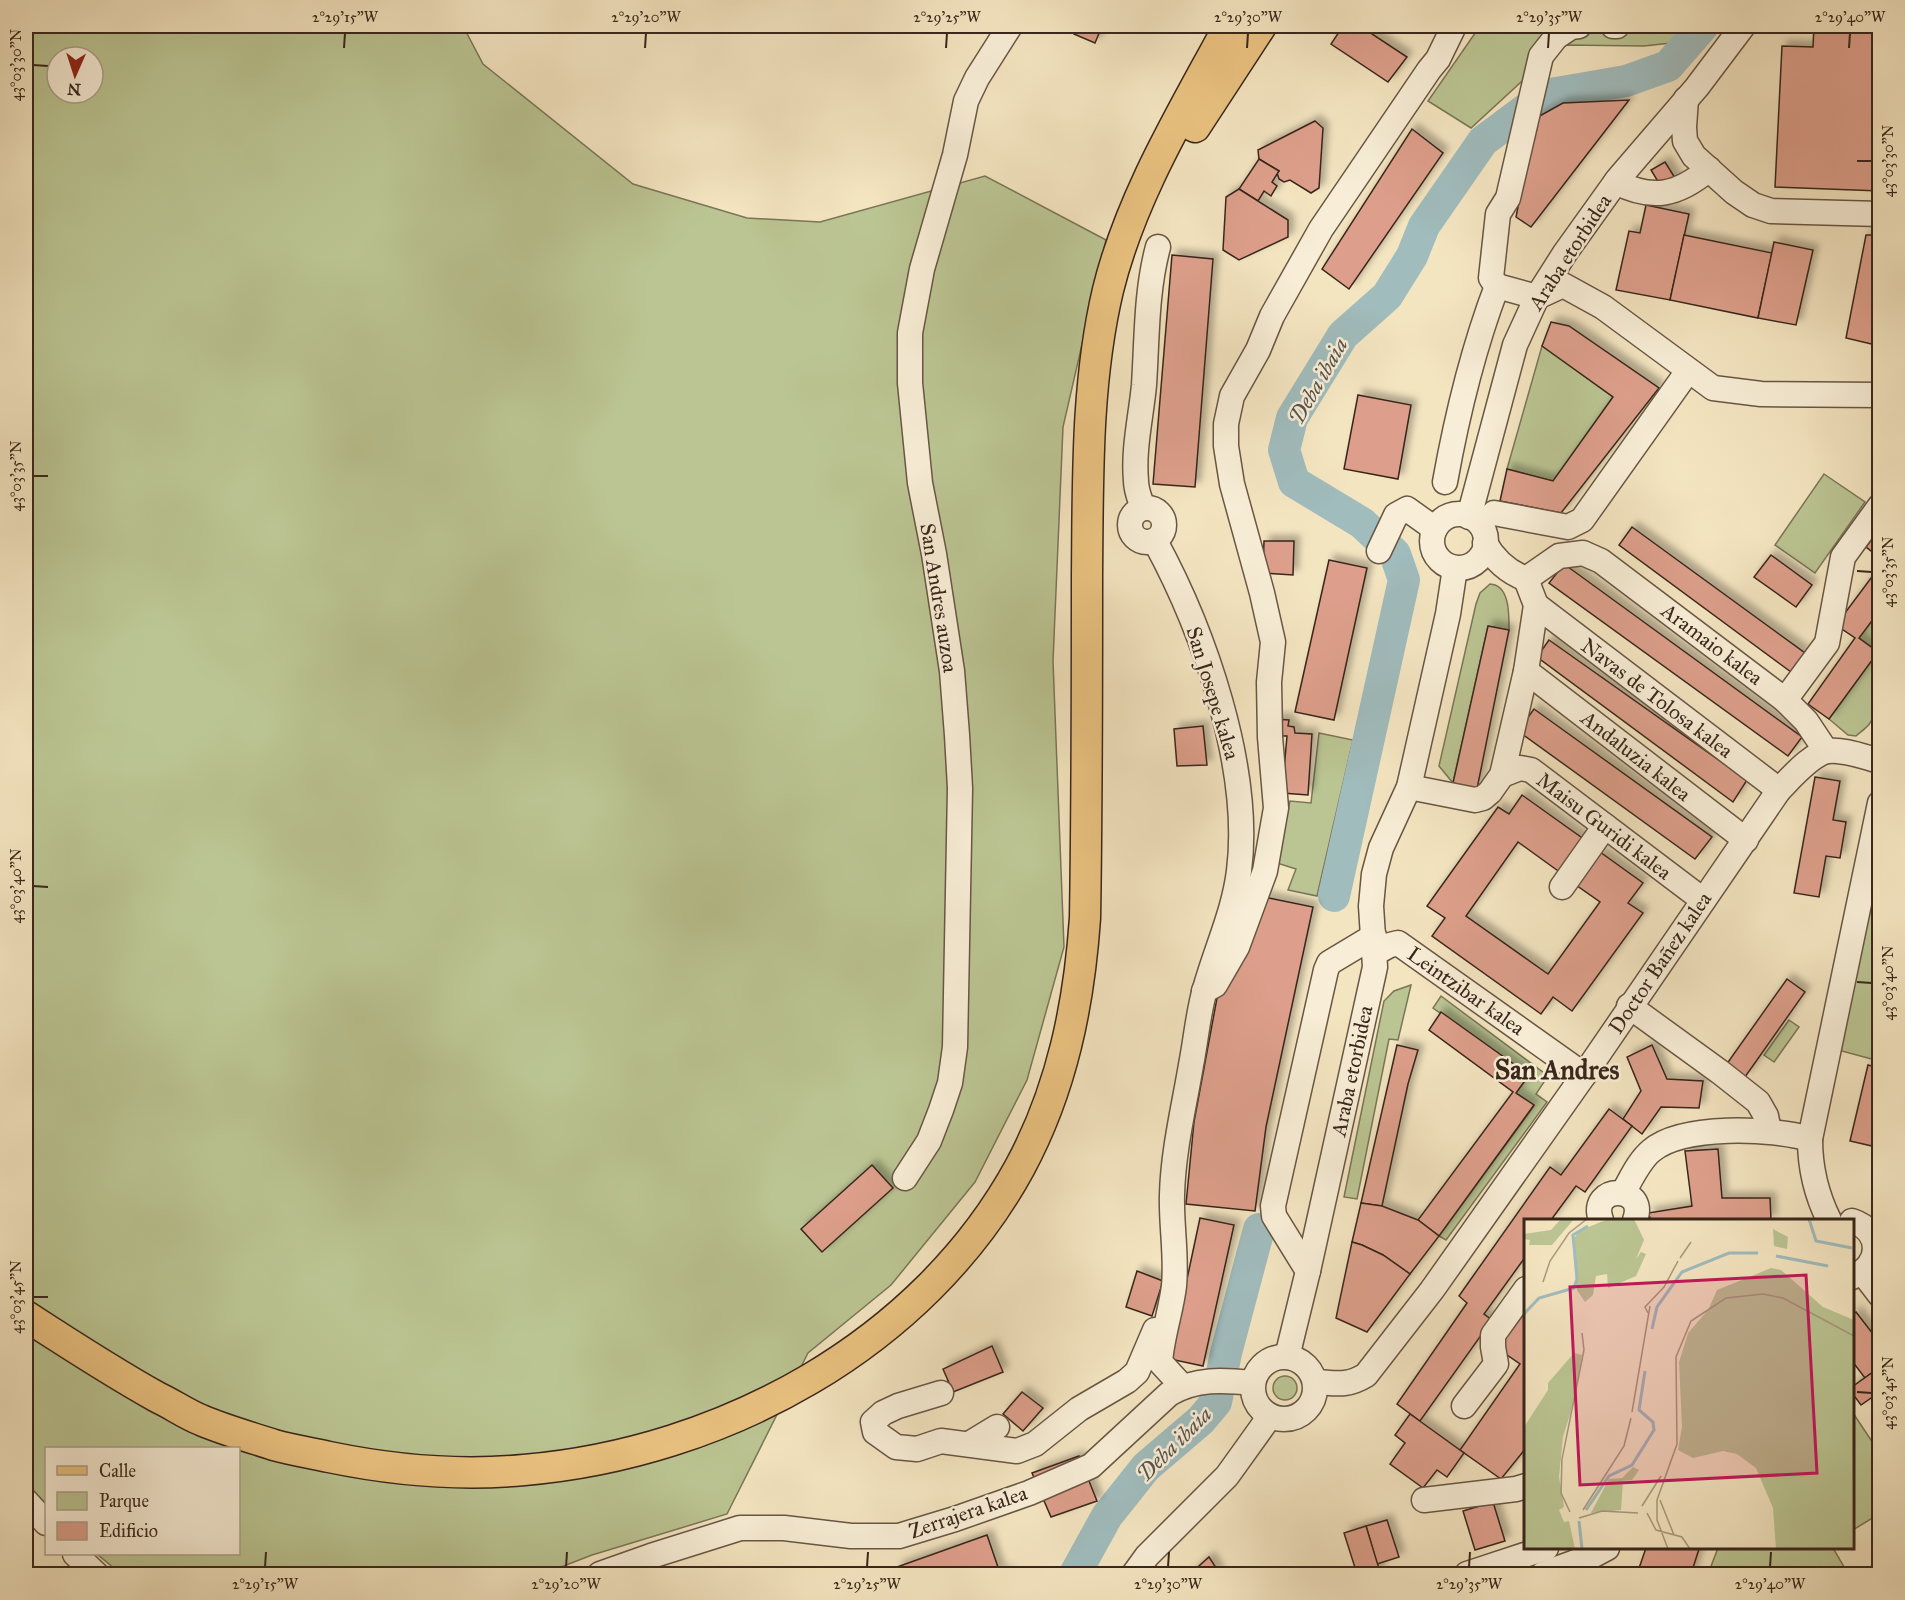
<svg xmlns="http://www.w3.org/2000/svg" width="1905" height="1600" viewBox="0 0 1905 1600" font-family="'IM FELL Great Primer',serif">
<style>
.green{fill:#bbc593;stroke:#7a7657;stroke-width:1.5;fill-rule:evenodd}
.lines{fill:none;stroke-linecap:round;stroke-linejoin:round}
.river{stroke:#a0bcbd;stroke-width:32}
.building{fill:#dd9f8b;stroke:#39261b;stroke-width:1.5;filter:url(#shadow)}
.minor-casing{stroke:#685644;stroke-width:27}
.major-casing{stroke:#39261b;stroke-width:33}
.minor{stroke:#f8eed7;stroke-width:24}
.major{stroke:#eac280;stroke-width:30}
.ticks{fill:none;stroke:#39261b;stroke-width:2}
.labels{text-anchor:middle;dominant-baseline:central;stroke-width:5;stroke-linejoin:round;paint-order:stroke}
.street-label{font-size:21px;fill:#39261b;stroke:#f8eed7}
.water-label{font-size:22px;font-style:italic;fill:#58534c;stroke:#f8eed7}
.district-label{font-size:27px;font-weight:bold;fill:#39261b;stroke:#f8eed7}
.inset-river{fill:none;stroke:#a0bcbd;stroke-width:3}
.inset-road{fill:none;stroke:#a9997f;stroke-width:1.5}
.view{fill:#c2185b;fill-opacity:0.15;stroke:#c2185b;stroke-width:3}
.inset-edge{fill:none;stroke:#39261b;stroke-width:3}
.neatline{fill:none;stroke:#39261b;stroke-width:2}
.ticks-label{font-size:15px;text-anchor:middle;fill:#39261b}
</style>
<defs>
<filter id="shadow"><feDropShadow dx="5.5" dy="-5.5" stdDeviation="3" flood-color="#0004"/></filter>
</defs>
<rect width="100%" height="100%" fill="#f4e5c1"/>
<filter id="stains"><feTurbulence type="fractalNoise" baseFrequency=".00333" numOctaves="4"/><feColorMatrix values="0 0 0 0 .2 0 0 0 0 .09 0 0 0 0 .02 0 0 0 .5 -.17"/></filter>
<radialGradient id="worn" r=".72"><stop offset=".6" stop-color="#630" stop-opacity="0"/><stop offset="1" stop-color="#630" stop-opacity=".3"/></radialGradient>
<!-- green -->
<g class="green">
<path d="M26,26h437l20,38 150,120 114,34 73,4 165,-46 121,64 -43,187 -10,234 11,286 -37,133 -52,102 -84,103 -83,68 -81,161 -135,41 -49,19h-422l-24,-20h141v-106h-192v62l-20,-18zM57,57h36v36h-36z"/>
<polygon points="1480,26 1686,26 1671,43 1644,46 1566,45 1533,71 1471,128 1428,101"/>
<polygon points="1542,346 1613,397 1553,481 1507,469"/>
<polygon points="1824,474 1865,502 1815,573 1775,545"/>
<path d="M1490,584c20,1 19,31 19,46l-21,-4 -35,157 -14,-17 37,-162 4,-11z"/>
<path d="M1879,610c0,26 5,93 -9,113 -3,5 -10,9 -14,13l-8,-1 -19,-16 49,-67 -19,-14z"/>
<polygon points="1319,733 1353,740 1317,896 1288,890 1296,869 1277,863 1290,801 1311,803"/>
<polygon points="1879,865 1879,1061 1838,1050"/>
<polygon points="1411,985 1398,1040 1389,1039 1357,1199 1344,1197 1384,1001 1394,991"/>
<polygon points="1441,996 1548,1076 1536,1094 1547,1102 1446,1240 1439,1236 1534,1106 1516,1093 1529,1075 1433,1008"/>
<polygon points="1789,1020 1799,1027 1774,1062 1764,1055"/>
<circle cx="1285" cy="1388" r="12"/>
<polygon points="1853,1413 1879,1452 1879,1514 1853,1530"/>
<polygon points="1718,1548 1833,1548 1846,1570 1845,1574 1708,1574"/>
</g>
<g class="lines">
<!-- river -->
<g class="river">
<polyline points="1334,896 1404,580 1395,554 1362,523 1294,482 1284,450 1292,418 1343,335 1387,296 1412,256 1424,226 1483,141 1545,95 1626,81 1668,66 1703,26"/>
<polyline points="1075,1574 1107,1516 1146,1467 1201,1420 1216,1402 1226,1353 1259,1229"/>
</g>
</g>
<!-- building -->
<g class="building">
<polygon points="1077,26 1102,26 1095,43 1074,34"/>
<polygon points="1343,26 1360,26 1407,57 1388,82 1331,44"/>
<polygon points="1814,26 1880,26 1880,191 1775,187 1782,46 1813,47"/>
<polygon points="1629,100 1531,227 1516,217 1536,118 1563,103"/>
<polygon points="1315,121 1323,128 1319,188 1311,193 1290,180 1284,182 1279,179 1277,173 1279,171 1259,159 1258,150"/>
<polygon points="1412,129 1443,153 1349,289 1322,269"/>
<polygon points="1259,159 1279,171 1272,182 1277,186 1271,196 1264,191 1258,201 1239,189"/>
<polygon points="1665,162 1685,194 1671,203 1651,170"/>
<polygon points="1239,189 1288,220 1288,237 1239,260 1223,250 1226,197"/>
<polygon points="1646,205 1689,214 1670,300 1616,290 1629,231 1640,233"/>
<polygon points="1684,235 1772,253 1758,318 1670,300"/>
<polygon points="1866,235 1880,235 1880,346 1846,338"/>
<polygon points="1774,242 1813,250 1796,325 1758,318"/>
<polygon points="1172,255 1213,259 1195,487 1153,484"/>
<polygon points="1551,322 1569,326 1659,388 1561,513 1500,501 1507,469 1553,481 1613,397 1542,346"/>
<polygon points="1358,395 1411,405 1398,479 1344,469"/>
<polygon points="1632,527 1805,653 1791,672 1619,545"/>
<polygon points="1880,528 1880,558 1866,547"/>
<polygon points="1264,541 1294,541 1293,575 1263,573"/>
<polygon points="1771,555 1812,585 1796,607 1754,577"/>
<polygon points="1329,560 1367,568 1334,720 1295,712"/>
<polygon points="1564,564 1802,737 1788,756 1549,583"/>
<polygon points="1880,566 1880,610 1859,638 1878,652 1829,719 1808,704 1855,638 1836,625"/>
<polygon points="1488,626 1509,630 1477,789 1453,783"/>
<polygon points="1549,640 1747,780 1733,802 1537,657"/>
<polygon points="1534,709 1712,837 1695,859 1518,731"/>
<polygon points="1274,719 1289,720 1288,726 1294,727 1295,733 1312,734 1308,795 1282,793 1287,736 1275,736"/>
<polygon points="1203,726 1207,765 1177,766 1174,729"/>
<polygon points="1815,777 1840,781 1833,820 1846,822 1840,858 1826,856 1819,897 1794,893"/>
<polygon points="1522,795 1585,840 1561,873 1518,842 1466,916 1548,974 1600,902 1576,885 1600,852 1643,883 1628,903 1643,913 1572,1011 1553,997 1541,1014 1432,936 1445,918 1427,906 1498,807 1509,814"/>
<polygon points="1264,897 1313,907 1266,1127 1255,1211 1186,1204 1194,1122 1217,998"/>
<polygon points="1787,979 1805,992 1745,1077 1726,1065"/>
<polygon points="1441,1012 1529,1075 1516,1093 1534,1105 1439,1236 1418,1220 1513,1092 1429,1030"/>
<polygon points="1397,1045 1418,1050 1408,1084 1382,1206 1361,1203"/>
<polygon points="1652,1045 1667,1079 1703,1081 1699,1108 1661,1107 1642,1134 1623,1119 1641,1091 1627,1057"/>
<polygon points="1868,1065 1880,1068 1880,1115 1872,1146 1850,1141"/>
<polygon points="1609,1109 1632,1126 1585,1192 1576,1186 1551,1220 1526,1220 1526,1256 1484,1314 1492,1320 1420,1421 1397,1404 1467,1303 1459,1296 1550,1167 1561,1175"/>
<polygon points="1718,1149 1722,1198 1770,1198 1771,1220 1651,1220 1648,1213 1692,1206 1685,1151"/>
<polygon points="872,1165 893,1188 822,1252 801,1229"/>
<polygon points="1361,1203 1382,1206 1418,1220 1439,1236 1410,1274 1383,1255 1362,1245 1352,1242"/>
<polygon points="1200,1218 1234,1225 1203,1366 1170,1359"/>
<polygon points="1352,1242 1362,1245 1383,1255 1410,1274 1367,1332 1336,1318"/>
<polygon points="1137,1271 1163,1281 1152,1316 1126,1307"/>
<polygon points="1526,1311 1526,1448 1501,1479 1460,1450 1520,1364 1497,1348"/>
<polygon points="1856,1312 1880,1343 1880,1367 1865,1378 1852,1361 1852,1315"/>
<polygon points="992,1346 1003,1372 953,1392 943,1369"/>
<polygon points="1880,1367 1880,1404 1874,1396 1861,1405 1852,1393 1852,1387"/>
<polygon points="1022,1392 1043,1408 1023,1431 1003,1414"/>
<polygon points="1410,1414 1464,1453 1447,1477 1437,1470 1423,1488 1390,1464 1405,1443 1395,1435"/>
<polygon points="1079,1456 1097,1501 1051,1517 1032,1473"/>
<polygon points="1493,1502 1505,1541 1475,1550 1463,1511"/>
<polygon points="1387,1520 1399,1557 1377,1564 1366,1526"/>
<polygon points="1366,1526 1380,1572 1372,1574 1357,1574 1344,1533"/>
<polygon points="987,1535 1000,1573 1006,1571 1007,1574 899,1574 897,1567"/>
<polygon points="1646,1548 1694,1548 1699,1549 1691,1574 1637,1574"/>
<polygon points="1209,1557 1220,1574 1190,1574"/>
</g>
<g class="lines">
<defs>
<g id="minor">
<polyline points="1613,26 1617,26"/>
<polyline points="1686,99 1684,127 1685,141 1694,156 1734,192 1753,205 1771,211 1880,214"/>
<path d="M1616,182c37,19 62,13 93,-13"/>
<polyline points="1497,286 1491,278 1498,214 1508,198 1541,56 1556,37 1571,27 1579,26"/>
<path d="M1445,482c12,-67 28,-133 52,-196l40,11 26,-12 40,22 110,81 48,6 119,1"/>
<circle cx="1147" cy="525" r="17"/>
<path d="M1143,508c-3,-9 -7,-17 -7,-27 -3,-32 5,-64 8,-96 3,-45 2,-94 14,-138"/>
<polyline points="1494,513 1568,527 1582,520 1688,371"/>
<circle cx="1459" cy="541" r="27"/>
<polyline points="1469,517 1515,345 1537,297 1565,253 1618,179 1697,87 1743,26"/>
<path d="M1155,541c49,90 97,227 84,330 -5,41 -23,78 -34,118 -7,24 -9,51 -14,76 -7,42 -18,86 -19,130 -1,29 5,62 2,91 -3,25 -12,50 -14,76l22,24"/>
<path d="M1485,543c10,18 23,29 41,36"/>
<polyline points="1379,551 1396,515 1407,509 1435,529"/>
<polyline points="1526,579 1559,556 1583,553 1601,561 1785,700 1806,721 1826,751"/>
<polyline points="1536,605 1779,790"/>
<polyline points="1526,671 1746,840"/>
<polyline points="1785,700 1827,643 1843,557 1880,506"/>
<polyline points="1502,775 1520,768 1531,770 1703,900"/>
<polyline points="1409,787 1475,800 1483,798 1490,792 1502,775 1526,671 1536,605 1526,579"/>
<polyline points="1562,887 1605,826"/>
<polyline points="1375,953 1390,945 1398,943 1584,1075"/>
<polyline points="1204,991 1215,985 1237,947 1265,871 1276,808 1270,737 1269,682 1273,642 1262,593 1232,484 1226,446 1226,424 1232,396 1258,350 1272,316 1321,229 1429,70 1438,59 1454,26"/>
<polyline points="1629,1006 1720,1072 1758,1102 1766,1116 1769,1131"/>
<polyline points="905,1178 929,1141 941,1110 950,1083 955,1047 960,788 957,735 952,671 934,554 920,483 910,383 910,333 922,269 955,155 966,101 977,78 1010,26"/>
<path d="M1623,1193c8,-14 16,-32 28,-42 31,-27 121,-23 159,-12"/>
<path d="M1601,1220c-13,-36 47,-36 34,0"/>
<path d="M1829,1220c-13,-26 -19,-51 -19,-81l70,-336"/>
<path d="M1852,1221c31,10 30,45 0,56"/>
<polyline points="1308,1271 1274,1216 1273,1206 1326,970 1329,963 1374,936"/>
<polyline points="1863,1273 1880,1295"/>
<circle cx="1284" cy="1388" r="31"/>
<polyline points="1287,1357 1308,1271 1375,967 1371,906 1374,874 1381,848 1409,787 1448,614 1455,568"/>
<path d="M1315,1382c22,1 31,5 51,-7l66,-85 152,-215 195,-285c12,-12 32,-36 49,-39 16,-2 36,6 52,10"/>
<polyline points="941,1393 898,1406 883,1413 873,1422 875,1432 896,1447 917,1449 941,1441 1017,1451 1035,1444 1079,1409 1127,1381 1137,1372 1155,1330"/>
<polyline points="1464,1406 1496,1364 1493,1347 1493,1335 1526,1289"/>
<polyline points="969,1444 997,1427"/>
<polyline points="1424,1500 1516,1489 1526,1486"/>
<polyline points="26,1501 46,1523"/>
<polyline points="75,1554 96,1574"/>
<path d="M600,1574l51,-18 89,-28h44l67,8h48l56,-17 74,-26 62,-27 78,-72c27,-16 54,-14 84,-11"/>
<polyline points="1134,1574 1147,1556 1227,1476 1270,1416"/>
<polyline points="1467,1574 1546,1548"/>
<polyline points="1543,1574 1592,1556 1607,1548"/>
</g>
<g id="major">
<polyline points="1195,127 1261,26"/>
<path d="M26,1316c43,28 86,56 131,81 15,7 29,17 44,23 23,10 49,17 73,25 18,5 37,8 55,12 63,13 131,19 195,13 199,-17 399,-125 496,-303 42,-78 59,-162 65,-249 2,-114 2,-229 2,-343 1,-94 -1,-192 21,-285 23,-94 76,-180 121,-264"/>
</g>
</defs>
<!-- minor casing -->
<use href="#minor" class="minor-casing"/>
<!-- major casing -->
<use href="#major" class="major-casing"/>
<!-- minor -->
<use href="#minor" class="minor"/>
<!-- major -->
<use href="#major" class="major"/>
</g>
<!-- ticks -->
<path class="ticks" d="M344,48l1,-15M645,48l1,-15M946,48l1,-15M1247,48l1,-15M1548,48l1,-15M1849,48l1,-15M33,65l15,1M1857,161h15M33,476h15M1857,571l15,1M33,886l15,1M1857,982l15,1M33,1297h15M1857,1392l15,1M265,1567l1,-15M566,1567l1,-15M867,1567l1,-15M1168,1567l1,-15M1469,1567l1,-15M1770,1567l1,-15"/>
<g class="labels">
<!-- street labels -->
<g class="street-label">
<text transform="translate(1570 252) rotate(-57)">Araba etorbidea</text>
<text transform="translate(939 598) rotate(81)">San Andres auzoa</text>
<text transform="translate(1712 644) rotate(37)">Aramaio kalea</text>
<text transform="translate(1213 693) rotate(73)">San Josepe kalea</text>
<text transform="translate(1657 698) rotate(37)">Navas de Tolosa kalea</text>
<text transform="translate(1636 756) rotate(38)">Andaluzia kalea</text>
<text transform="translate(1604 826) rotate(37)">Maisu Guridi kalea</text>
<text transform="translate(1660 963) rotate(-56)">Doctor Bañez kalea</text>
<text transform="translate(1466 991) rotate(35)">Leintzibar kalea</text>
<text transform="translate(1352 1071) rotate(-78)">Araba etorbidea</text>
<text transform="translate(968 1512) rotate(-19)">Zerrajera kalea</text>
</g>
<!-- water labels -->
<g class="water-label">
<text transform="translate(1318 381) rotate(-60)">Deba ibaia</text>
<text transform="translate(1174 1444) rotate(-45)">Deba ibaia</text>
</g>
<!-- district labels -->
<g class="district-label">
<text x="1557" y="1069">San Andres</text>
</g>
</g>
<!-- overview -->
<g transform="translate(1524 1219)">
<rect width="330" height="330" fill="#f4e5c1"/>
<path d="M37,0h13l-22,26h-23l1,-5 -6,-1v-5l27,-4zM84,0h26l10,21 -8,19 5,-7 5,2 -10,22 -28,12 -1,-14 -11,2 -3,19 -8,7 -8,-12 -4,-50 6,-9zM249,10l15,8 -1,12 -13,-3zM247,49l10,2 42,37 31,13 -2,229h-76l-3,-41 -17,-40 -19,-14 -14,-3 -30,7 -15,-8 4,-23 -3,-65 9,-29 20,-23 9,-20zM50,134l8,2 -8,46 -11,36 -4,40 5,30 -5,3 5,12 5,-1 6,28h-51v-122l24,-37v-7zM109,248l6,3 -7,10 -9,1 -2,29 -30,3 18,-34 13,-1z" fill="#bbc593"/>
<path class="inset-river" d="M285,0l7,22 36,7M252,37l52,10M0,95l15,-16 35,-10 3,-9 -4,-44 15,-9M128,110l5,-22 25,-35 47,-19h29M62,291l23,-34 23,-11 22,-35 -1,-8 -14,-12 6,-39M55,302l3,28"/>
<path class="inset-road" d="M156,39l11,-16M19,63l7,-21 19,-28 18,-14M124,94l-3,-6 19,-20 14,-26M108,193l18,-106M136,281l14,35M118,287l19,-30M59,291l41,-64 7,-28M46,293l-9,-19 1,-34 22,-109 -2,-17M123,294l9,17 26,7 8,12M55,299l23,-7 36,2M144,330l-11,-29v-20l20,-56 -1,-87 15,-36 35,-23 37,-4 20,4 71,38"/>
<path class="view" d="M282,56l11,198 -237,12 -10,-198z"/>
<rect width="330" height="330" class="inset-edge"/>
</g>
<!-- margin -->
<rect width="1905" height="1600" fill="none" stroke="#f4e5c1" stroke-width="66"/>
<!-- legend -->
<rect x="45" y="1447" width="195" height="108" fill="#f8eed7" stroke="#ac9e8c" stroke-width="1.5"/>
<rect x="57" y="1466" width="30" height="9" fill="#eac280" stroke="#ac9e8c" stroke-width="1.5"/>
<text x="99" y="1477" font-size="18" fill="#39261b">Calle</text>
<rect x="57" y="1492" width="30" height="18" fill="#bbc593" stroke="#ac9e8c" stroke-width="1.5"/>
<text x="99" y="1507" font-size="18" fill="#39261b">Parque</text>
<rect x="57" y="1522" width="30" height="18" fill="#dd9f8b" stroke="#ac9e8c" stroke-width="1.5"/>
<text x="99" y="1537" font-size="18" fill="#39261b">Edificio</text>
<!-- north arrow -->
<g transform="translate(75 75) rotate(183)"><circle r="28" fill="#f8eed7" stroke="#ac9e8c" stroke-width="1.5"/>
<path d="M0-4.5L10 22L0 15L-10 22Z" fill="#8f2418"/>
<text y="-9" font-size="16" font-weight="bold" text-anchor="middle" fill="#39261b">N</text>
</g>
<rect x="33" y="33" width="1839" height="1534" class="neatline"/>
<g class="ticks-label">
<text x="345" y="22">2°29'15"W</text>
<text x="646" y="22">2°29'20"W</text>
<text x="947" y="22">2°29'25"W</text>
<text x="1248" y="22">2°29'30"W</text>
<text x="1549" y="22">2°29'35"W</text>
<text x="1850" y="22">2°29'40"W</text>
<text transform="translate(16 65) rotate(-90)" y="5">43°03'30"N</text>
<text transform="translate(1888 161) rotate(-90)" y="5">43°03'30"N</text>
<text transform="translate(16 476) rotate(-90)" y="5">43°03'35"N</text>
<text transform="translate(1888 572) rotate(-90)" y="5">43°03'35"N</text>
<text transform="translate(16 886) rotate(-90)" y="5">43°03'40"N</text>
<text transform="translate(1888 983) rotate(-90)" y="5">43°03'40"N</text>
<text transform="translate(16 1297) rotate(-90)" y="5">43°03'45"N</text>
<text transform="translate(1888 1393) rotate(-90)" y="5">43°03'45"N</text>
<text x="265" y="1589">2°29'15"W</text>
<text x="566" y="1589">2°29'20"W</text>
<text x="867" y="1589">2°29'25"W</text>
<text x="1168" y="1589">2°29'30"W</text>
<text x="1469" y="1589">2°29'35"W</text>
<text x="1770" y="1589">2°29'40"W</text>
</g>
<rect width="100%" height="100%" filter="url(#stains)"/>
<rect width="100%" height="100%" fill="url(#worn)"/>
</svg>
